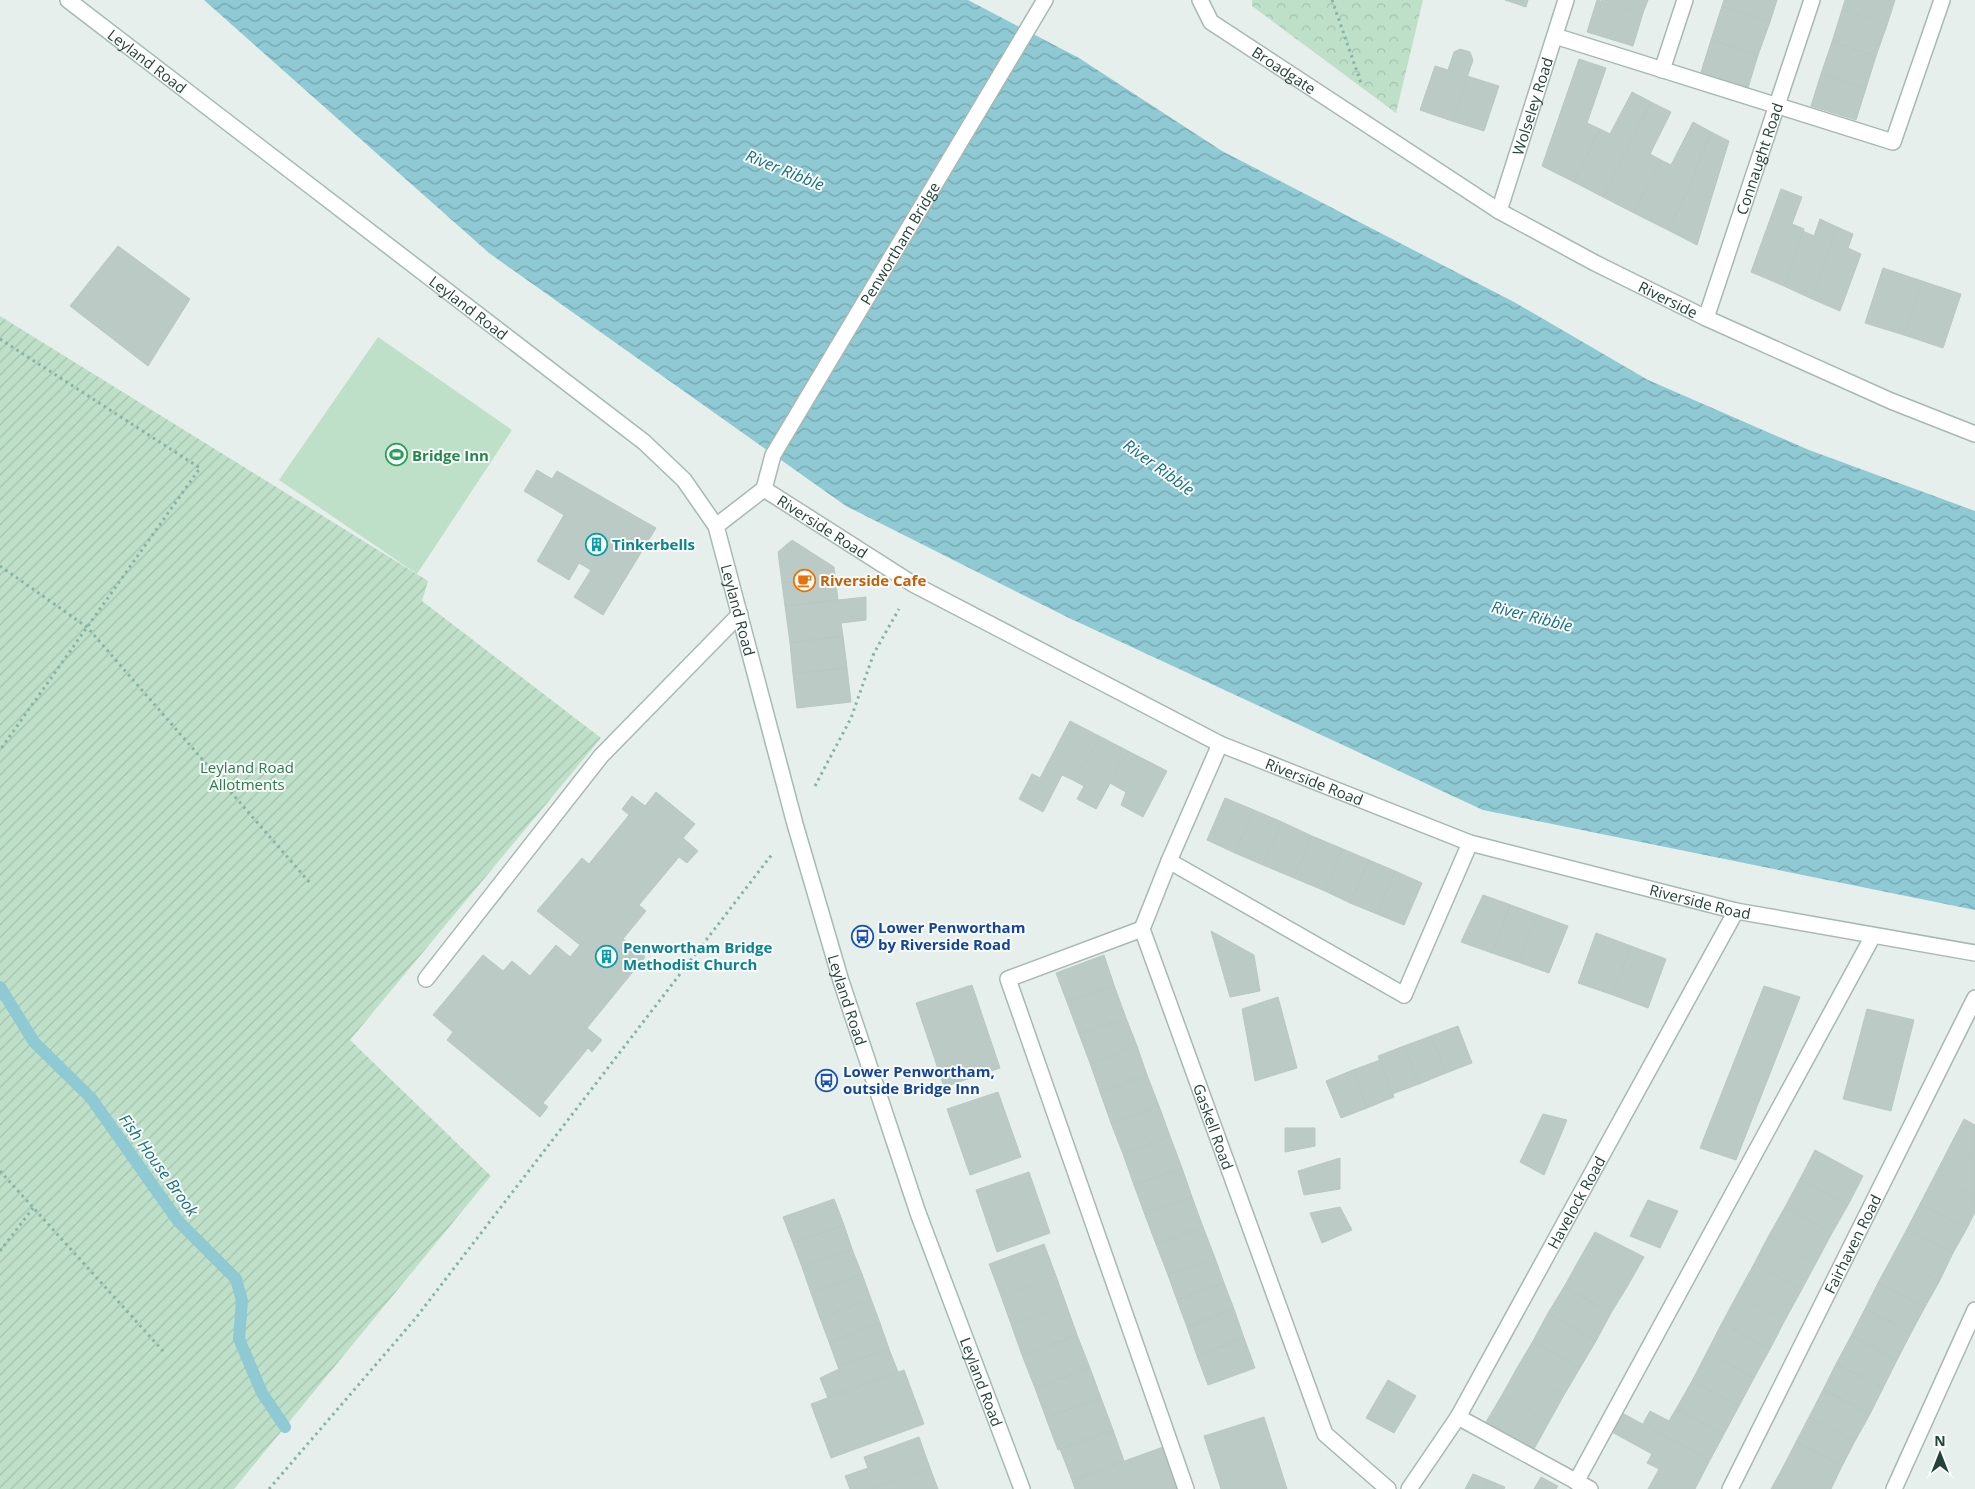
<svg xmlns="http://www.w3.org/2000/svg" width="1975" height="1489" viewBox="0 0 1975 1489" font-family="'Open Sans',sans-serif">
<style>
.forest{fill:url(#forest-crowns)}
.garden{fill:url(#garden-furrows)}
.pitch{fill:#bfe0c8}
.water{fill:url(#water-waves)}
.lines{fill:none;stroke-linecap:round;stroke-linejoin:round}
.stream{stroke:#8ec9d4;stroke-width:12}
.building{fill:#bbcac4;stroke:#b8c9c2}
.service-casing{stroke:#a8b8b2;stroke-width:18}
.pedestrian-casing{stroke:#a8b8b2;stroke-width:18}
.minor-casing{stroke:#a8b8b2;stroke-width:18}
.secondary-casing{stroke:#a4bbb3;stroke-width:18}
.path{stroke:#86b3a5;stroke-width:3;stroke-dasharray:2.5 4;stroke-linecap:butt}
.service{stroke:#fff;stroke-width:15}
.pedestrian{stroke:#fff;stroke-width:15}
.minor{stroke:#fff;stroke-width:15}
.secondary{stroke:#fff;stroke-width:15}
.labels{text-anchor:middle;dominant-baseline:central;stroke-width:4;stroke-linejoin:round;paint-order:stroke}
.street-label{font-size:15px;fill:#24423a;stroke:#f7fbf9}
.leisure-label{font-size:15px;font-weight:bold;fill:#27864d;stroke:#f7fbf9;text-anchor:start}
.culture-label{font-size:15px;font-weight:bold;fill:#0d838f;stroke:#f7fbf9;text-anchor:start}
.food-label{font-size:15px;font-weight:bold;fill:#c56008;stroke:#f7fbf9;text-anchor:start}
.park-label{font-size:15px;fill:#2d7a4b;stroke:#f7fbf9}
.transit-label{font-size:15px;font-weight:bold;fill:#164399;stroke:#f7fbf9;text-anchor:start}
.water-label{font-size:16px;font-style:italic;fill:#1c6f80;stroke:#f7fbf9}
</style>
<defs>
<pattern id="forest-crowns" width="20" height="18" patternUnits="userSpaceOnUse" patternTransform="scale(1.25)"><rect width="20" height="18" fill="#bfe0c8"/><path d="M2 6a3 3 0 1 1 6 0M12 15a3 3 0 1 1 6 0" fill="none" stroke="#a4c1ad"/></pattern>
<pattern id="garden-furrows" width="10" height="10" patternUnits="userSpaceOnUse" patternTransform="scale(1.25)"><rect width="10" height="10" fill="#bfe0c8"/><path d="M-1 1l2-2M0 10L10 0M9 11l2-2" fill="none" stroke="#a4c1ad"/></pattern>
<pattern id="water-waves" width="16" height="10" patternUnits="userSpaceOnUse" patternTransform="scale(1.25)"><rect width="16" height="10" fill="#8ec9d4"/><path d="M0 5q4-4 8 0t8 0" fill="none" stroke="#74a5ad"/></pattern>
</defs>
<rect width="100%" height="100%" fill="#e6efeb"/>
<!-- forest -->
<polygon class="forest" points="1252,0 1423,0 1396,113 1252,6"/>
<!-- garden -->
<polygon class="garden" points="0,316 428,581 422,601 601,738 350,1040 491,1176 234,1489 0,1489"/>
<!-- pitch -->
<polygon class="pitch" points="378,337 512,430 417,574 279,480"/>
<!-- water -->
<polygon class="water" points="204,0 968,0 1079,58 1222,151 1514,302 1648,380 1809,450 1975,511 1975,910 1483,810 1067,617 846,506 489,253"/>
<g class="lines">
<!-- stream -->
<polyline class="stream" points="0,987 34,1042 91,1098 178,1221 236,1279 242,1301 239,1339 262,1393 285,1427"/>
</g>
<!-- building -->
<g class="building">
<polygon points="1505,0 1528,0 1526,7"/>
<polygon points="1597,0 1643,13 1633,46 1587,32"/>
<polygon points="1601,0 1648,0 1643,13"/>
<polygon points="1724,0 1777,0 1770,22 1722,6"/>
<polygon points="1845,0 1895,0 1887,25 1842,10"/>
<polygon points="1722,6 1770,22 1758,55 1711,40"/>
<polygon points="1842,10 1887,25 1876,56 1832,42"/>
<polygon points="1711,40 1758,55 1748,88 1701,72"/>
<polygon points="1832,42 1876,56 1866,88 1821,74"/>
<polygon points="1460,49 1470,52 1473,60 1452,121 1420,110 1435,66 1448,70 1454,52"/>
<polygon points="1579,59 1606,68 1587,123 1600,129 1574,182 1542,166"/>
<polygon points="1821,74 1866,88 1856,120 1811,106"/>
<polygon points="1467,76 1499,86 1484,131 1452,121"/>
<polygon points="1632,92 1651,102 1603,197 1574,182 1600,129 1610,134"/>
<polygon points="1651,102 1671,112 1650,154 1661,160 1634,213 1603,197"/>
<polygon points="1693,122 1711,132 1688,190 1668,230 1634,213 1661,160 1671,165"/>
<polygon points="1711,132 1729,141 1697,245 1668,230 1688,190"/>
<polygon points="1781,189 1802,197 1792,224 1804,229 1784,286 1751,272"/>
<polygon points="1820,219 1837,227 1812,299 1784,286 1803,231 1814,236"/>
<polygon points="1837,227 1853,234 1848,248 1861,254 1840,311 1812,299"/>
<polygon points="118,246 190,299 148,366 70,306"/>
<polygon points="1883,268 1922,281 1904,335 1865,323"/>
<polygon points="1922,281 1961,294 1943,348 1904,335"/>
<polygon points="537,470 552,479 557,471 656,528 603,615 574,597 591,570 579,563 569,580 537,561 564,515 524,491"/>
<polygon points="792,540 834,567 835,576 782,583 778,552"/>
<polygon points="835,576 838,600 785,606 782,583"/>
<polygon points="866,597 866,620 841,623 843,636 790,643 785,606"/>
<polygon points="843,636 847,668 793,674 790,643"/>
<polygon points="847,668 851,702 797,708 793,674"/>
<polygon points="1070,721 1101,737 1073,780 1062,775 1043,812 1019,799 1032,774 1040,778"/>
<polygon points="1101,737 1128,751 1096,809 1077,799 1084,786 1073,780"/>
<polygon points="1128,751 1167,771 1143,817 1121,805 1126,792 1110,783"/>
<polygon points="656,792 695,824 683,838 698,851 687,863 679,857 639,905 646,911 623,939 645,957 587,1028 602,1040 592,1052 588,1048 543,1103 548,1107 540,1117 447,1040 453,1032 433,1015 483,955 503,971 512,961 530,976 556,945 570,957 580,945 537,911 582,858 589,864 629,815 622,809 632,796 645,806"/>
<polygon points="1225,798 1254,810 1235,853 1207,840"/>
<polygon points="1254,810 1282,822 1263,865 1235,853"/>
<polygon points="1282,822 1312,836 1294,878 1263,865"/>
<polygon points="1312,836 1343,849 1325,891 1294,878"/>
<polygon points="1343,849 1369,860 1350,903 1325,891"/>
<polygon points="1369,860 1395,871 1377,914 1350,903"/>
<polygon points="1395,871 1422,883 1404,925 1377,914"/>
<polygon points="1483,895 1511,905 1492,953 1461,942"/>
<polygon points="1511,905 1538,915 1518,962 1492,953"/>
<polygon points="1538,915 1568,926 1549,973 1518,962"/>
<polygon points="1211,931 1254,955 1260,991 1230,997"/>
<polygon points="1596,933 1631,946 1613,995 1578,983"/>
<polygon points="1631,946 1666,959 1648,1008 1613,995"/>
<polygon points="1104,955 1114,985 1067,1002 1056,973"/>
<polygon points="972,985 1000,1068 944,1087 916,1003"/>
<polygon points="1114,985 1126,1018 1079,1034 1067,1002"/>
<polygon points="1764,986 1800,997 1736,1160 1700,1148"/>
<polygon points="1278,997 1297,1068 1255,1081 1242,1009"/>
<polygon points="1867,1009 1914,1020 1891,1111 1843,1099"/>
<polygon points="1126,1018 1137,1046 1090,1063 1079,1034"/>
<polygon points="1458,1026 1472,1063 1446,1073 1431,1036"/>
<polygon points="1431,1036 1446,1073 1419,1084 1404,1046"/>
<polygon points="1137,1046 1147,1075 1100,1092 1090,1063"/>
<polygon points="1404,1046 1419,1084 1392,1094 1378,1056"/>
<polygon points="1380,1060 1394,1097 1367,1108 1353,1070"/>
<polygon points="1353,1070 1367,1108 1341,1118 1326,1081"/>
<polygon points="1147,1075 1159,1106 1111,1123 1100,1092"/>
<polygon points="998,1092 1021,1157 970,1175 947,1109"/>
<polygon points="1159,1106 1170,1136 1123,1154 1111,1123"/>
<polygon points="1543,1114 1567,1120 1544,1175 1520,1162"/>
<polygon points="1964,1119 1975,1125 1975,1159 1950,1146"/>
<polygon points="1285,1128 1315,1128 1315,1146 1285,1152"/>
<polygon points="1170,1136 1182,1168 1134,1185 1123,1154"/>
<polygon points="1950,1146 1975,1159 1975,1196 1935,1175"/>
<polygon points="1815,1150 1863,1176 1848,1205 1800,1179"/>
<polygon points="1340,1158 1340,1189 1304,1195 1298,1171"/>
<polygon points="1182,1168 1192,1197 1145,1215 1134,1185"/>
<polygon points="1029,1172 1050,1233 997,1252 976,1190"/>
<polygon points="1935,1175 1975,1196 1975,1212 1967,1228 1920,1204"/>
<polygon points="1800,1179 1848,1205 1832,1233 1785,1207"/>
<polygon points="1192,1197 1203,1227 1156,1244 1145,1215"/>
<polygon points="834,1199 844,1225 793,1243 783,1217"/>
<polygon points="1648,1200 1678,1211 1660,1248 1630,1236"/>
<polygon points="1920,1204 1967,1228 1953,1253 1907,1229"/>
<polygon points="1340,1207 1352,1230 1322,1243 1310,1213"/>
<polygon points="1785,1207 1832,1233 1816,1263 1768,1237"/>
<polygon points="844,1225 852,1249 802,1267 793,1243"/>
<polygon points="1203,1227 1215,1258 1168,1275 1156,1244"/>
<polygon points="1907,1229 1953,1253 1939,1282 1892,1257"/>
<polygon points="1595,1232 1644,1257 1627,1287 1579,1260"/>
<polygon points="1768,1237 1816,1263 1802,1289 1754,1264"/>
<polygon points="1044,1244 1056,1276 1001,1296 989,1264"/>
<polygon points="852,1249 862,1274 811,1293 802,1267"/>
<polygon points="1892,1257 1939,1282 1925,1307 1878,1283"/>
<polygon points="1215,1258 1224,1283 1177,1300 1168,1275"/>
<polygon points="1579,1260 1627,1287 1611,1313 1564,1287"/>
<polygon points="1754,1264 1802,1289 1785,1320 1737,1295"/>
<polygon points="862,1274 871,1299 820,1318 811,1293"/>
<polygon points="1056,1276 1066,1304 1011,1324 1001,1296"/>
<polygon points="1224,1283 1234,1309 1187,1327 1177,1300"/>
<polygon points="1878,1283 1925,1307 1911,1333 1865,1309"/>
<polygon points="1564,1287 1611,1313 1596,1341 1548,1313"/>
<polygon points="1737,1295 1785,1320 1770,1349 1722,1323"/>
<polygon points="871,1299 880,1323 829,1342 820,1318"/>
<polygon points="1066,1304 1077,1335 1022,1355 1011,1324"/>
<polygon points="1234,1309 1244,1338 1197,1356 1187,1327"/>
<polygon points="1865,1309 1911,1333 1897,1360 1851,1336"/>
<polygon points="1548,1313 1596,1341 1580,1368 1533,1341"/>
<polygon points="880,1323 889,1349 838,1367 829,1342"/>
<polygon points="1722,1323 1770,1349 1754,1378 1707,1352"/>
<polygon points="1077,1335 1090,1368 1035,1388 1022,1355"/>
<polygon points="1851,1336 1897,1360 1883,1388 1836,1364"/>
<polygon points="1244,1338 1255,1368 1208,1385 1197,1356"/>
<polygon points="1533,1341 1580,1368 1564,1395 1517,1368"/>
<polygon points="889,1349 898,1372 828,1398 820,1378 839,1369 838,1367"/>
<polygon points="1707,1352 1754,1378 1739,1406 1692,1381"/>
<polygon points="1836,1364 1883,1388 1870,1414 1823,1390"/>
<polygon points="1090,1368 1101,1398 1046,1418 1035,1388"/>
<polygon points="1517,1368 1564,1395 1549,1422 1502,1395"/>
<polygon points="904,1370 924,1424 831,1458 811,1404"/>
<polygon points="1388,1380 1416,1396 1394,1433 1366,1418"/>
<polygon points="1692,1381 1739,1406 1724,1434 1676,1409"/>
<polygon points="1823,1390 1870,1414 1855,1441 1809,1417"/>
<polygon points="1502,1395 1549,1422 1534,1449 1486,1422"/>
<polygon points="1101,1398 1113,1430 1058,1450 1046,1418"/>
<polygon points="1676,1409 1724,1434 1710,1460 1643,1424 1650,1411 1669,1421"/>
<polygon points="1620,1412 1710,1460 1695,1489 1648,1489 1659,1469 1647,1463 1652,1454 1610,1431"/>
<polygon points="1264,1417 1287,1489 1221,1489 1204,1436"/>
<polygon points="1809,1417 1855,1441 1842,1466 1796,1442"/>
<polygon points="1113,1430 1124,1461 1072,1480 1060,1449"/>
<polygon points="919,1437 930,1468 871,1489 850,1489 845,1476 868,1468 864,1457"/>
<polygon points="1796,1442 1842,1466 1831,1489 1814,1489 1781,1471"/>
<polygon points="1166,1446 1182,1489 1075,1489 1072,1480"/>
<polygon points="930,1468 938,1489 871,1489"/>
<polygon points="1781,1471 1814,1489 1771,1489"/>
<polygon points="1473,1474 1488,1480 1484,1489 1465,1489"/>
<polygon points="1541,1477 1558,1486 1556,1489 1534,1489"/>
<polygon points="1488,1480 1505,1487 1504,1489 1484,1489"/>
</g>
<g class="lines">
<defs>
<g id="service">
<polyline points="1555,36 1893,142 1942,0"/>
<polyline points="1662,70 1685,0"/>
<polyline points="1169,861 1404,995"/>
<polyline points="1142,929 1008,979 1186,1489"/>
<polyline points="1458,1417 1590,1489"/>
<polyline points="1576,1482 1873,936"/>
<polyline points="1894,1489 1975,1310"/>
</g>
<g id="pedestrian">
<path id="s1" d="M764,489l9,-34 272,-455"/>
</g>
<g id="minor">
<path id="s2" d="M1200,0l11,22 288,189 96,52 111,55 185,83 84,33"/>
<path id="s3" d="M1499,211l67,-211"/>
<path id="s4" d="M1706,318l106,-318"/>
<path id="s5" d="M716,526l48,-37 149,95 307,160 250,99 266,68 239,42"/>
<path id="s6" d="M1220,744l-51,117 -27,68 183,505 63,55"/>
<polyline points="426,979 601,756 740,614"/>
<polyline points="1404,995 1470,843"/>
<path id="s7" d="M1409,1489l49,-72 278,-506"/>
<path id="s8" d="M1730,1489l245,-491"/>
</g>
<g id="secondary">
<path id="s9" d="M68,0l576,442 40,38 32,46 79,298 46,157 77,232 104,276"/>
</g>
</defs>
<!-- service casing -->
<use href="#service" class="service-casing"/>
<!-- pedestrian casing -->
<use href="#pedestrian" class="pedestrian-casing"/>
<!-- minor casing -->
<use href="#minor" class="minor-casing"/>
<!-- secondary casing -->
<use href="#secondary" class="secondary-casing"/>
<!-- path -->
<g class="path">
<polyline points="1332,0 1362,86"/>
<polyline points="0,339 200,468 0,750"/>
<polyline points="0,566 87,627 310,883"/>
<polyline points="815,786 851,718 874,653 899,609"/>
<polyline points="0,1171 164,1352"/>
<polyline points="0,1251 33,1208"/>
<polyline points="269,1489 415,1319 773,853"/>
</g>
<!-- service -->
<use href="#service" class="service"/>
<!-- pedestrian -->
<use href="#pedestrian" class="pedestrian"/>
<!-- minor -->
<use href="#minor" class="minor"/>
<!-- secondary -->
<use href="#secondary" class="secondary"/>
</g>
<!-- icons -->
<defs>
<symbol id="stadium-ring" viewBox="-11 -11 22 22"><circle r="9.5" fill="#f7fbf9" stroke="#2e9e5b" stroke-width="1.5"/><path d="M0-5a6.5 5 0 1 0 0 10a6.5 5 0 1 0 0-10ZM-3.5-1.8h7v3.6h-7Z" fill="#2e9e5b"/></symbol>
<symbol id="building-ring" viewBox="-11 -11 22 22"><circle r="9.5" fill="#f7fbf9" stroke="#0f9aa8" stroke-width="1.5"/><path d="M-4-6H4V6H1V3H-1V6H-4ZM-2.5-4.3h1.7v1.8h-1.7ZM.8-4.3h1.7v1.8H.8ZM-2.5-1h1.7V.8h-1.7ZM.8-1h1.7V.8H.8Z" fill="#0f9aa8"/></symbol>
<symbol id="cafe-ring" viewBox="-11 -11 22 22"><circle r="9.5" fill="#f7fbf9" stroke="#e8710a" stroke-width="1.5"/><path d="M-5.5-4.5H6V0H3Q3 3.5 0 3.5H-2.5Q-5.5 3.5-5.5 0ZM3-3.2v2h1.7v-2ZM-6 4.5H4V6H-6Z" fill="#e8710a"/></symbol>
<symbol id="bus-ring" viewBox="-11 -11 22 22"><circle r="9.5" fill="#f7fbf9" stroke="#1a4fb4" stroke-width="1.5"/><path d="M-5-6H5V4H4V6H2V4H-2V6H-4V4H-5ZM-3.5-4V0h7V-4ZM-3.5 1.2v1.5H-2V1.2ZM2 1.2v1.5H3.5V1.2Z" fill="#1a4fb4"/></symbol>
</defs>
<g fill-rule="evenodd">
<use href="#stadium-ring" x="384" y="442" width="25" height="25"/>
<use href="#building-ring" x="584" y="532" width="25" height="25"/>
<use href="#cafe-ring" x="792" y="568" width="25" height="25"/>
<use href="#bus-ring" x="850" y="924" width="25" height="25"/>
<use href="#building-ring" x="594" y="944" width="25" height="25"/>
<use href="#bus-ring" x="814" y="1068" width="25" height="25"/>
</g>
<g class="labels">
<!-- street labels -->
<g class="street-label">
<text stroke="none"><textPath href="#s9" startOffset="100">Leyland Road</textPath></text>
<text stroke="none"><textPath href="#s2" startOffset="112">Broadgate</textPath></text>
<text stroke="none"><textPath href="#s3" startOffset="110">Wolseley Road</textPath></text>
<text stroke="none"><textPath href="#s4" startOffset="168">Connaught Road</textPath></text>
<text stroke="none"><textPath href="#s1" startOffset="282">Penwortham Bridge</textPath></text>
<text stroke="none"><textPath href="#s2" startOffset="560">Riverside</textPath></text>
<text stroke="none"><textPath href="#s9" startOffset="505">Leyland Road</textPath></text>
<text stroke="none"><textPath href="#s5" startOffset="130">Riverside Road</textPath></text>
<text stroke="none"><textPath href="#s9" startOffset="924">Leyland Road</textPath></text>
<text stroke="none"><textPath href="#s5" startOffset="685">Riverside Road</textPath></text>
<text stroke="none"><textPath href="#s5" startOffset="1090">Riverside Road</textPath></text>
<text stroke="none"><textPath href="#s9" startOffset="1329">Leyland Road</textPath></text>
<text stroke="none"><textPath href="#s6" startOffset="411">Gaskell Road</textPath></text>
<text stroke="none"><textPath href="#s7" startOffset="332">Havelock Road</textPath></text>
<text stroke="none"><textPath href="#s8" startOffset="274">Fairhaven Road</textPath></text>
<text stroke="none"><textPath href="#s9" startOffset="1734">Leyland Road</textPath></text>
</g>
<!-- leisure labels -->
<g class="leisure-label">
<text x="412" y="455">Bridge Inn</text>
</g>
<!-- culture labels -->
<g class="culture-label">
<text x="612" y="544">Tinkerbells</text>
<text x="623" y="947">Penwortham Bridge<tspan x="623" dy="17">Methodist Church</tspan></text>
</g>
<!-- food labels -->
<g class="food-label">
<text x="820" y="580">Riverside Cafe</text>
</g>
<!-- park labels -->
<g class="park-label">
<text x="247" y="767">Leyland Road<tspan x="247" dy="17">Allotments</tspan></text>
</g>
<!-- transit labels -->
<g class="transit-label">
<text x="878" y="927">Lower Penwortham<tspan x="878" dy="17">by Riverside Road</tspan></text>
<text x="843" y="1071">Lower Penwortham,<tspan x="843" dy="17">outside Bridge Inn</tspan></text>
</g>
<!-- water labels -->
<g class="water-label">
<text transform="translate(785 170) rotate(22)">River Ribble</text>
<text transform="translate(1159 467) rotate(36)">River Ribble</text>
<text transform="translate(1532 616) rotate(14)">River Ribble</text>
<text transform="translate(159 1165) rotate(54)">Fish House Brook</text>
</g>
</g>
<!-- north arrow -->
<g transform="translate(1940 1454)" stroke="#f7fbf9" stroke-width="4" paint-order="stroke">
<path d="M0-4L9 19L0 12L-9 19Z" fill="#24423a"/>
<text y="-8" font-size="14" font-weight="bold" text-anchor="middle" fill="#24423a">N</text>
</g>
</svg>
